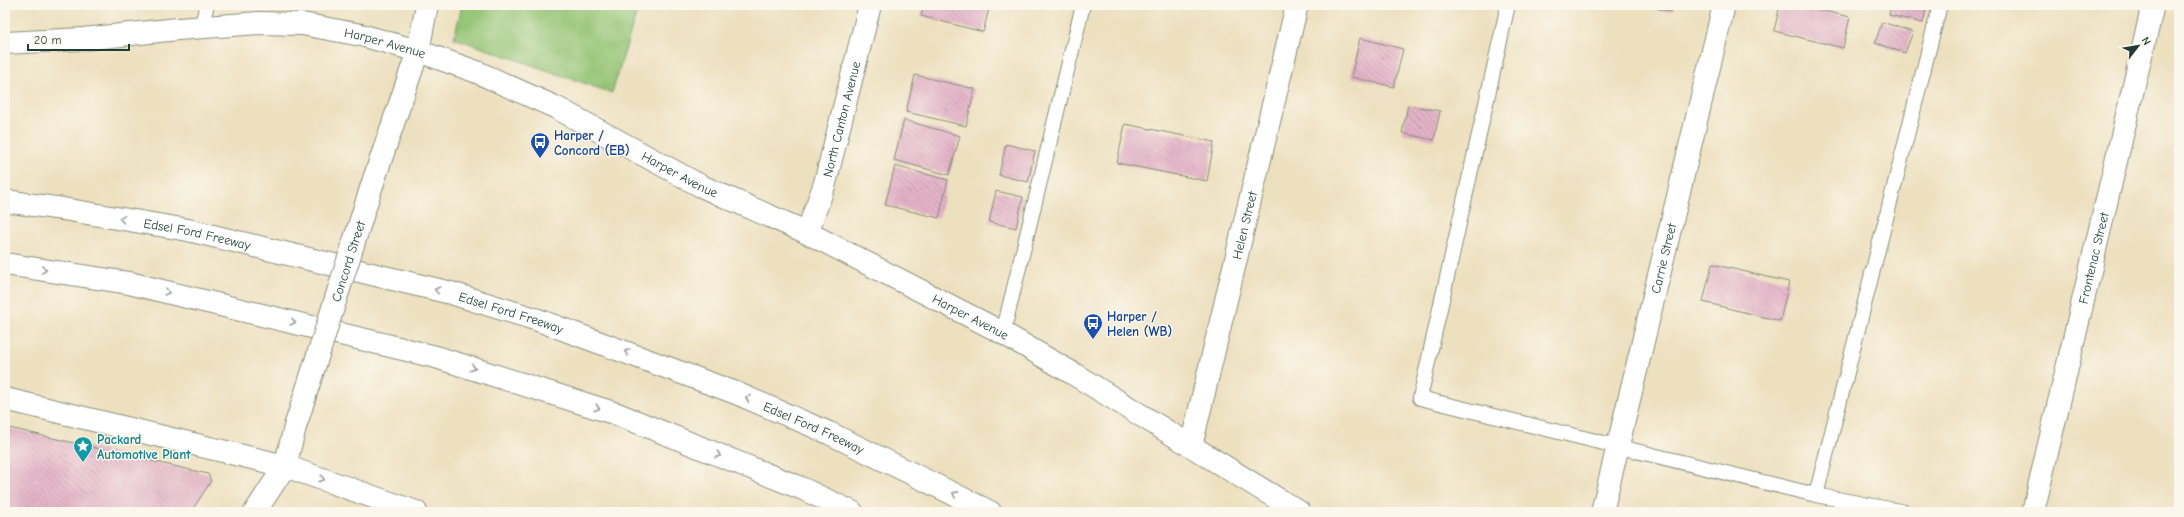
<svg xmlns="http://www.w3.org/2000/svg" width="2184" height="517" viewBox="0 0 2184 517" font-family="'Comic Neue',sans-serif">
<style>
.green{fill:#93c373;stroke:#598054}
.building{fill:url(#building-back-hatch)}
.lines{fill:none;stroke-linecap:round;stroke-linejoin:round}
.lane-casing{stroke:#868e7a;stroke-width:16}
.street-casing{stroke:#868e7a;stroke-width:24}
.secondary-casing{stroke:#868e7a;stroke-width:24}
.highway-casing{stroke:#868e7a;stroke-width:24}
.lane{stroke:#fff;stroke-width:14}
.street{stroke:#fff;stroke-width:22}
.secondary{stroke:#fff;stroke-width:22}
.highway{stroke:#fff;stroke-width:22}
.secondary-bridge-casing{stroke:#868e7a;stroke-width:24;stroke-linecap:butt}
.secondary-bridge{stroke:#fff;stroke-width:22}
.oneway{stroke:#8f9e9a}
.labels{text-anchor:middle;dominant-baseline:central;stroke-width:3;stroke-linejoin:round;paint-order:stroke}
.street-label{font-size:13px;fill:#1f3d34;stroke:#fbf7ec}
.transit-label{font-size:13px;font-weight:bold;fill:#164399;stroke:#fbf7ec;text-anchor:start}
.culture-label{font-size:13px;font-weight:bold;fill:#0d838f;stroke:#fbf7ec;text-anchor:start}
</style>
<defs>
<pattern id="building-back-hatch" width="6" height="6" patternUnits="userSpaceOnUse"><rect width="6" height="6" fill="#e4b3c8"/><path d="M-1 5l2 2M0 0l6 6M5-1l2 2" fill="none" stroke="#b893a3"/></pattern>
</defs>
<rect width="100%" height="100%" fill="#fbf7ec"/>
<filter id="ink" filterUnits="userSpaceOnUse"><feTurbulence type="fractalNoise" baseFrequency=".025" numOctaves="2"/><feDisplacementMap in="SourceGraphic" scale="8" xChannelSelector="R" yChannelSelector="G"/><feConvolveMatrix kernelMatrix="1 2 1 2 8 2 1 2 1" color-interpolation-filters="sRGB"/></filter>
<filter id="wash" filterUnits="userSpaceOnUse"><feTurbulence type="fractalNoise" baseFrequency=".012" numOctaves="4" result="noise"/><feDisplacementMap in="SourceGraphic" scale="16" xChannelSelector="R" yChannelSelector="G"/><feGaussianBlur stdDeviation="0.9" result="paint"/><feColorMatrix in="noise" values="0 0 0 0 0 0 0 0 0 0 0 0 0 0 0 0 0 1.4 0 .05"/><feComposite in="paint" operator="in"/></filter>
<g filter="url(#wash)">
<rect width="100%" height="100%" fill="#ede0bf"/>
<!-- green -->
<polygon class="green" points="462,5 639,5 612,93 454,38"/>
<g id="blocks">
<!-- building -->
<g class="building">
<polygon points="924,5 990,5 983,32 921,16"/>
<polygon points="1645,5 1673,5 1671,12"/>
<polygon points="1780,5 1798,5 1850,17 1843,48 1774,31"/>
<polygon points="1891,5 1927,5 1923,23 1889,15"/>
<polygon points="1882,22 1913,32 1905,53 1875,43"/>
<polygon points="1360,38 1403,49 1394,87 1351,77"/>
<polygon points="915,75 975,89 966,126 906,112"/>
<polygon points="1408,105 1440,111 1434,140 1402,133"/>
<polygon points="904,120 960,136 949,175 894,160"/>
<polygon points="1125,124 1214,142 1207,181 1117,163"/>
<polygon points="1006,144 1035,151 1028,182 999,175"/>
<polygon points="895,166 948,180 939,218 885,205"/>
<polygon points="996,191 1023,197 1016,228 989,222"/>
<polygon points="1712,264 1789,282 1780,321 1703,302"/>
<polygon points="5,427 208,474 211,481 191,512 5,512"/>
</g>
</g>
</g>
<g filter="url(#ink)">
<use href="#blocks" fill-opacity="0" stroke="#868e7a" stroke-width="1"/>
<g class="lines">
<defs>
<g id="lane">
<polyline points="1508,5 1420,398 1816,495 1905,512"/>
<polyline points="201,28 207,5"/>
<polyline points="1003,333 1083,5"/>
<polyline points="1816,495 1940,5"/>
</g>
<g id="street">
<polyline points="418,51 427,5"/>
<path id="s1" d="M807,233l18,-50 45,-178"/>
<polyline points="5,399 285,466 255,512"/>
<path id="s2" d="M1191,446l106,-441"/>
<path id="s3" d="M1602,512l122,-507"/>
<path id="s4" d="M2033,512l120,-507"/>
</g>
<g id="secondary">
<path id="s5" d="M5,43l78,-4 95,-10 81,-6 43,1 59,11 57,16 59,21 80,36 144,78 107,47 195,100 69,40 227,139"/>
<polyline points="373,182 418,51"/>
<polyline points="295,427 285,466 416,512"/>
</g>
<g id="highway">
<path id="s6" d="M5,201l58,8 125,21 263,63 87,27 198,73 93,40 161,79"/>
<polyline points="5,264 129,283 436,357 617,414 801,488 852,512"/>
</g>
</defs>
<!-- lane casing -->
<use href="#lane" class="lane-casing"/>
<!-- street casing -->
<use href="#street" class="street-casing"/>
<!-- secondary casing -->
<use href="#secondary" class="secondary-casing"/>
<!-- highway casing -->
<use href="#highway" class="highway-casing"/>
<!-- lane -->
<use href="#lane" class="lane"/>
<!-- street -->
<use href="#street" class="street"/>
<!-- secondary -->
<use href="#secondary" class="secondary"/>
<!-- highway -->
<use href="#highway" class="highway"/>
<defs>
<g id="secondary-bridge">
<path id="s7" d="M295,427l78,-245"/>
</g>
</defs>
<!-- secondary-bridge casing -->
<use href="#secondary-bridge" class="secondary-bridge-casing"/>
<!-- secondary-bridge -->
<use href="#secondary-bridge" class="secondary-bridge"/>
</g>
<!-- one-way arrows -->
<defs><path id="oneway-chevron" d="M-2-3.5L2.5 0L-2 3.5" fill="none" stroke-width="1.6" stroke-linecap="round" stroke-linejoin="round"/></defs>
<g class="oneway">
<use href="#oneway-chevron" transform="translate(122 219) rotate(-170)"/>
<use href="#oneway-chevron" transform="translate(44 270) rotate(9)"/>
<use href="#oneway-chevron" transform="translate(437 290) rotate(-167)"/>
<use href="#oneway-chevron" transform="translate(167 292) rotate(14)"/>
<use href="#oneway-chevron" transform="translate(293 322) rotate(14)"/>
<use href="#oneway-chevron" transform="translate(627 352) rotate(-161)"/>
<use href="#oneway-chevron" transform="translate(473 368) rotate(17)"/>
<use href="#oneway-chevron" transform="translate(748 398) rotate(-157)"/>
<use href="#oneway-chevron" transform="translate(597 408) rotate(18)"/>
<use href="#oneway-chevron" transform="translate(718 455) rotate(22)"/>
<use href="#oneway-chevron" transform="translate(322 479) rotate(19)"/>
<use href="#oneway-chevron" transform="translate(955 494) rotate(-152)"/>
</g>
</g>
<!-- icons -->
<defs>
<symbol id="bus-pin" viewBox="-11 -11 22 30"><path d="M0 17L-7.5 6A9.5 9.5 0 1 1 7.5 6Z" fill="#1a4fb4" stroke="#fbf7ec"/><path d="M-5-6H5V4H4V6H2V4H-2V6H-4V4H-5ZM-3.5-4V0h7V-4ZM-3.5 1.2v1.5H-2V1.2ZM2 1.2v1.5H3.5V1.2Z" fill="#fff"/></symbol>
<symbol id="sight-pin" viewBox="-11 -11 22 30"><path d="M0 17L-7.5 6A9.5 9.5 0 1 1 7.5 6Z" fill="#0f9aa8" stroke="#fbf7ec"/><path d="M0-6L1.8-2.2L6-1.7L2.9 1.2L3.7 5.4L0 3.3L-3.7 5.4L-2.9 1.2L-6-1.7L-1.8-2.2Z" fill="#fff"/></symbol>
</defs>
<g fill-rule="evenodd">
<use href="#bus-pin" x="529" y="131" width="22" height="30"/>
<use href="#bus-pin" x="1082" y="312" width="22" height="30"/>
<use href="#sight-pin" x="72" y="435" width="22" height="30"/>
</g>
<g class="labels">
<!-- street labels -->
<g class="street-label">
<text stroke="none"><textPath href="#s5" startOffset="383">Harper Avenue</textPath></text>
<text stroke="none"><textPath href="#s1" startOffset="119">North Canton Avenue</textPath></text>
<text stroke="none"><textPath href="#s5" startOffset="707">Harper Avenue</textPath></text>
<text stroke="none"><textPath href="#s2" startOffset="227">Helen Street</textPath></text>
<text stroke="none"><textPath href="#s6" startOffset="195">Edsel Ford Freeway</textPath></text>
<text stroke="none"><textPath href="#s4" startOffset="261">Frontenac Street</textPath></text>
<text stroke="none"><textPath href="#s3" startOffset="261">Carrie Street</textPath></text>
<text stroke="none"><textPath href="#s7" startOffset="174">Concord Street</textPath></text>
<text stroke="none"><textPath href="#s6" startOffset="519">Edsel Ford Freeway</textPath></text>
<text stroke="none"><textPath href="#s5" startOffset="1031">Harper Avenue</textPath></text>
<text stroke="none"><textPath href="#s6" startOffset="843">Edsel Ford Freeway</textPath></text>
</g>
<!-- transit labels -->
<g class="transit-label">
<text x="554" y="135">Harper /<tspan x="554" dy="15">Concord (EB)</tspan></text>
<text x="1107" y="316">Harper /<tspan x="1107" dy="15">Helen (WB)</tspan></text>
</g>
<!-- culture labels -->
<g class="culture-label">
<text x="97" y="439">Packard<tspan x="97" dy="15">Automotive Plant</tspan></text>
</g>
</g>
<!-- margin -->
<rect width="2184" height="517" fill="none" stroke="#fbf7ec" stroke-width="20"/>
<!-- north arrow -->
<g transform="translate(2138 46) rotate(59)" stroke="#fbf7ec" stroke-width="3" paint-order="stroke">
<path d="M0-3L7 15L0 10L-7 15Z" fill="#1f3d34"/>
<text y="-6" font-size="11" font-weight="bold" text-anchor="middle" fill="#1f3d34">N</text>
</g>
<!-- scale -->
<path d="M28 44v6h101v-6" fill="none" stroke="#1f3d34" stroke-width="2"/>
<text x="34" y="44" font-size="12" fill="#1f3d34" stroke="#fbf7ec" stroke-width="3" paint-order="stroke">20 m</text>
</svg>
